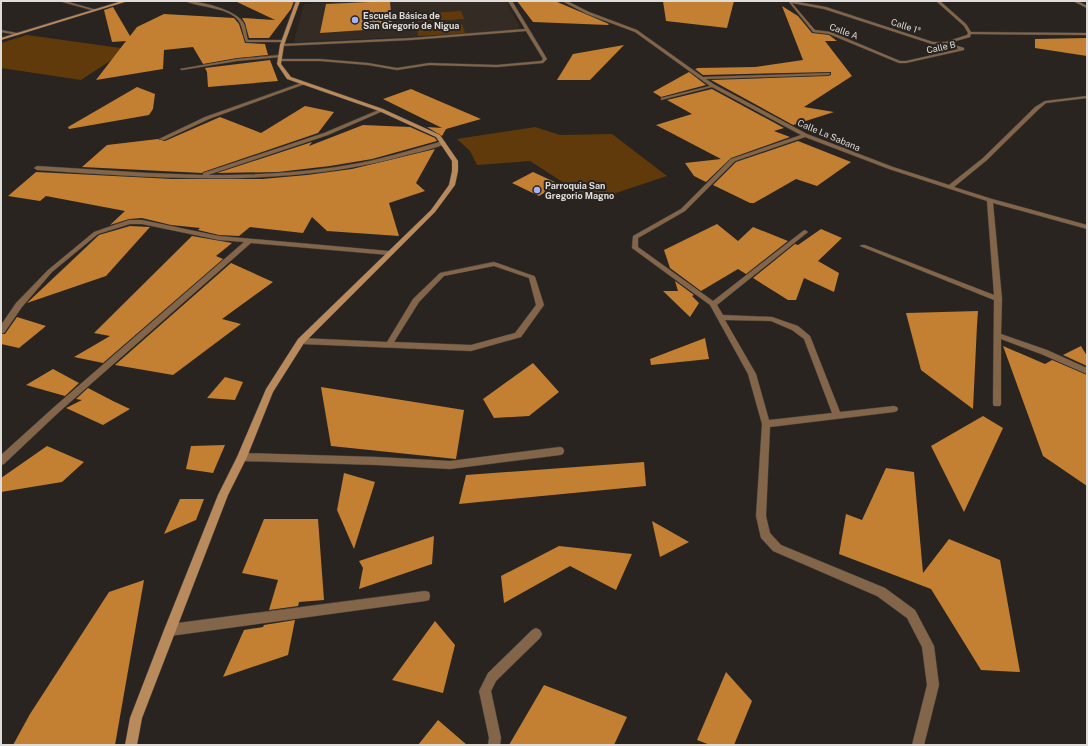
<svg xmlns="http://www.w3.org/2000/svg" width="1088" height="746" viewBox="0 0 1088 746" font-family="'Public Sans',sans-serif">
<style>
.built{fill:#342c24}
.green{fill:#613a0b}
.building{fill:#c37f32}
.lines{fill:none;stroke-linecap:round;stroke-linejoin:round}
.lane-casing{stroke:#46413e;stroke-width:1}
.street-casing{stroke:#46413e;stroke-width:1}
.secondary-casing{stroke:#46413e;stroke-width:1}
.lane{fill:#83664a;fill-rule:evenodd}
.street{fill:#83664a;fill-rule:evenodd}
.secondary{fill:#b98a5c;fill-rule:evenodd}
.poi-dot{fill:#a4b2fc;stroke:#292420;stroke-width:1.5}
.labels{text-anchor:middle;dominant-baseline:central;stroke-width:4;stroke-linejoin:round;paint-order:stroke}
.far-poi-label{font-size:9px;font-weight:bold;fill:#dfdcd9;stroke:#292420;text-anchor:start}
.far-street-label{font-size:9px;fill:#dfdcd9;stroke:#292420}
</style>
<rect width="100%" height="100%" fill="#292420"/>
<!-- built -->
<polygon class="built" points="355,1 506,1 520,27 517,29 471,34 294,42 304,4"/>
<!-- green -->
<g class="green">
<polygon points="461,11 464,19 418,22 417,14"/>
<polygon points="462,24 465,33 418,36 417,26"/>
<polygon points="27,35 128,49 81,80 1,68 1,43"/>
<polygon points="535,127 560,135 612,134 667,176 592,201 530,161 477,165 470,151 457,139"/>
</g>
<!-- building -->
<g class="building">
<polygon points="235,1 294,1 291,9 269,38 249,38 245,23 242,18 275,20"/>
<polygon points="390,1 392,26 364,28 364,30 320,33 326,4"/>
<polygon points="517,1 555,1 609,24 608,25 533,22"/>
<polygon points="663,1 734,1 727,28 666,21"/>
<polygon points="782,6 798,16 812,33 829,35 837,41 825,41 852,76 804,107 834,112 793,125 711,80 828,76 831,75 831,72 703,75 695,69 698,68 755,67 803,60"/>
<polygon points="113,7 130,36 137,27 164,14 234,18 239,24 245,43 265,44 268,55 237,58 203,64 193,47 164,50 163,69 96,80 126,41 112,42 104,10"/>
<polygon points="1087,38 1087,56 1035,48 1035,39"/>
<polygon points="624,45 590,80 557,80 573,54"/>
<polygon points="270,60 278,81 208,87 207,72 205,68"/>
<polygon points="689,72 706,85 661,97 653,92"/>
<polygon points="137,87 155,94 153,109 149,115 69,129 68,127"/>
<polygon points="411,89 481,119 446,129 442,136 427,127 442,128 383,99"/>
<polygon points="712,89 784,128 774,131 790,137 731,158 706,182 694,176 685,163 721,159 656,125 692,114 667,100"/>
<polygon points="305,106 334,112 318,133 203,172 202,173 82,167 107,145 158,139 165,141 220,117 261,133"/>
<polygon points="363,125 410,127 435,138 437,141 372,159 330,166 278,172 217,173 312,142 309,146"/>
<polygon points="798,141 851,162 817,186 796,179 754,203 750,203 713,185 736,162"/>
<polygon points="435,149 416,183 425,191 389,203 399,236 327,231 312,217 303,233 250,227 239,236 219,235 198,230 200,228 171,225 142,218 129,219 110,225 125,211 46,196 40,201 8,196 36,172 172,179 262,179 307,175 352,169"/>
<polygon points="533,172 559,184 539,196 512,183"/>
<polygon points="717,224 738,241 753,227 788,241 746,274 738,269 701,291 670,268 664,250"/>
<polygon points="130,226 150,227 106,276 27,303 99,235"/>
<polygon points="821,229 842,238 818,261 839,273 834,292 804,278 796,300 788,300 753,278 795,244 798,245"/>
<polygon points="192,236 232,243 216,256 223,259 103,363 74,357 110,336 94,333"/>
<polygon points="231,263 273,282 222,319 241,324 173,375 115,365"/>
<polygon points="675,281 694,295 692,296 699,303 690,317 663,291 678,291"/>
<polygon points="978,311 977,325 973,409 921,370 906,313"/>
<polygon points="17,317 46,326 19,348 1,344 1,334 5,334"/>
<polygon points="705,338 709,359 651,365 650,359"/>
<polygon points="1003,346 1045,364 1052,360 1087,375 1087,486 1043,456"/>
<polygon points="1081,346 1087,356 1087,366 1063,355"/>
<polygon points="533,363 559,392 529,416 494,418 483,399"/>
<polygon points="53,369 79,383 65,396 26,385"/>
<polygon points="225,377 243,382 235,400 207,398"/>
<polygon points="321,387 464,410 456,459 331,446"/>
<polygon points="88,388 113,401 130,409 103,425 66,408 82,400 76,399"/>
<polygon points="983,416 1003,428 964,512 931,446"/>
<polygon points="225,445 213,473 186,469 191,446"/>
<polygon points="47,446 84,462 62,482 1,492 1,478"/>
<polygon points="644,462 646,486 459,504 466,475"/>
<polygon points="886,468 914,472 923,573 949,539 1000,560 1020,672 981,670 931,589 839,554 846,514 862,520"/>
<polygon points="344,473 375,482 354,549 337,510"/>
<polygon points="180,499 204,499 196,520 164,534"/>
<polygon points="264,519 318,519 324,600 299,602 298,606 269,610 278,580 242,573"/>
<polygon points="652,521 689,542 660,557"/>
<polygon points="434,536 432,564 359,589 363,568 359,561"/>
<polygon points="559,546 632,554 616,590 570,566 504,603 501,576"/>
<polygon points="144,580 115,745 13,745 30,714 109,592"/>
<polygon points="295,620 288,655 223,677 244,630 263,627 264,625"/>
<polygon points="435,621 455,645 443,693 392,680"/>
<polygon points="726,672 752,701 734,745 710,745 697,740"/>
<polygon points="544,685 627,717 614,745 509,745"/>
<polygon points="438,720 467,745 418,745"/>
</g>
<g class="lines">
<defs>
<g id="lane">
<polygon points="59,1 65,1 97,10 95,11"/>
<polygon points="1073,1 1078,1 1087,6 1087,8"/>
<path d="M494,262l40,14 1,1 9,28 -23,32 -50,14 -170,-7 -4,-3 4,-3 86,4 26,-43 27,-26zM494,266l35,12 7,27 -21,28 -44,12 -77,-3 25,-40 25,-26z"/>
</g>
<g id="street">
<path d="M185,1c15,0 49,8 58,21 3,5 3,12 5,18h36l2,1 -2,1h-38c-3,-6 -3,-13 -6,-19 -8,-16 -40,-15 -55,-22z"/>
<polygon points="508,1 512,1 547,59 543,63 497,67 429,65 397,70 368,65 320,61 280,61 278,60 280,59 320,59 368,63 397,68 429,63 497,65 541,61 543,59 526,31 411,40 282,46 280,45 282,44 411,38 525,29"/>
<path d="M562,1h5l22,11 48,18 66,47 127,-4v1l-2,1 -122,4 9,6 92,49 86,33 56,18 34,-27 52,-51 10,-6 42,-5v2l-41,5 -7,6 -52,51 -33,27 38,12 95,26v4l-94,-26 9,96 -1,35 46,16 40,18v6l-46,-20 -40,-15v65l-1,2h-6l-1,-2 1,-104 -134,-54 1,-1h4l129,50 -7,-94 -98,-32 -84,-32 -70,24 -50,50 -47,27v9l75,54 90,-70 2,-1 3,2 -91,73 6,10 49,2 26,9 12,10 30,76 54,-6 3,1 1,2 -1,2 -3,1 -124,15 -4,89 4,17 11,12 104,43 30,22 19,36 5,39 -15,60h-12l15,-60 -5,-38 -15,-29 -30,-22 -104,-45 -12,-13 -5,-22 6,-92 -14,-50 -38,-69 -78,-57 1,-12 48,-27 50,-50 70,-24 -89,-48 -51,13v-2l49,-12 -75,-54 -48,-18zM725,320l46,1 21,9 12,9 28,74 -63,7 -13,-46z"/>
<path d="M785,1h7l34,6 107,35h12l22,-7 1,-2 -4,-7 -28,-25h4l26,23 5,8 116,1v2l-116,-1 -1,3 -21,6 15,5v2l-58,13h-7l-70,-29 -16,-2 -24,-30zM792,3l32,6 108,35h13l14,5 -53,12h-6l-69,-29 -16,-2z"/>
<polygon points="1,30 17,33 19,34 17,35 1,32"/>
<polygon points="280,55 281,57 237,61 182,70 180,69 237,59"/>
<polygon points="301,83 305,84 209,119 164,140 159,139 205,117"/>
<path d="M381,109l2,1v1l-55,24 -120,40c46,0 94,-2 140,-10 32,-5 63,-15 95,-24l3,2c-9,6 -38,11 -50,15 -117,30 -240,20 -359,12l-3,-2 3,-2 111,7 55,2v-2l121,-40z"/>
<polygon points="129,220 142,220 219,236 389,251 392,253 389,255 251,243 59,412 4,464 1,465 1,455 53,408 244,242 219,240 142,224 130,224 98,234 52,272 22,307 4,333 1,333 1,325 16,303 48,270 94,232"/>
<polygon points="560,447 563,448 564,451 563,454 560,455 450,469 377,465 242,461 239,460 237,457 239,454 242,453 377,457 450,461"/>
<polygon points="425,591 429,592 430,596 429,600 425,601 170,636 166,634 164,630 166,626 170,624"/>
<polygon points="536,628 540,630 542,634 540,638 496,681 491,691 501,738 500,745 488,745 489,738 479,691 488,673 532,630"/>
</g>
<g id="secondary">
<polygon points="122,1 128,1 1,40 1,38"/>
<polygon points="296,1 300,1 284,45 281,64 291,77 383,109 440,135 458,161 458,171 455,185 435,212 304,343 273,392 247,457 228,495 176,630 142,718 137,745 125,745 130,718 164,630 218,495 237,457 266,389 298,339 431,210 449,185 452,171 452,161 436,137 379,111 287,79 277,64 280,45"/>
</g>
</defs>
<!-- lane casing -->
<use href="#lane" class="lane-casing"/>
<!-- street casing -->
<use href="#street" class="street-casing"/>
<!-- secondary casing -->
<use href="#secondary" class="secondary-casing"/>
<!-- lane -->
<use href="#lane" class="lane"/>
<!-- street -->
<use href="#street" class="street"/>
<!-- secondary -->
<use href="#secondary" class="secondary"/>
</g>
<!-- markers -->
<g class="poi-dot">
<circle cx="355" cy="20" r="4"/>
<circle cx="537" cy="190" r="4"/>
</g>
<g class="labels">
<!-- far-poi labels -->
<g class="far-poi-label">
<text x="363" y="15">Escuela Básica de<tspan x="363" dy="10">San Gregorio de Nigua</tspan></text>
<text x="545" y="185">Parroquia San<tspan x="545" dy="10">Gregorio Magno</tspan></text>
</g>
<!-- far-street labels -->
<g class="far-street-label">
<text transform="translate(906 26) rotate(18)">Calle 1ª</text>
<text transform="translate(844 31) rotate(20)">Calle A</text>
<text transform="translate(941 47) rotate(-12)">Calle B</text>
<text transform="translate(829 135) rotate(23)">Calle La Sabana</text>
</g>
</g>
<!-- border -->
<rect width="1088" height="746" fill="none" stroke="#dfdcd9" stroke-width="4"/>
</svg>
